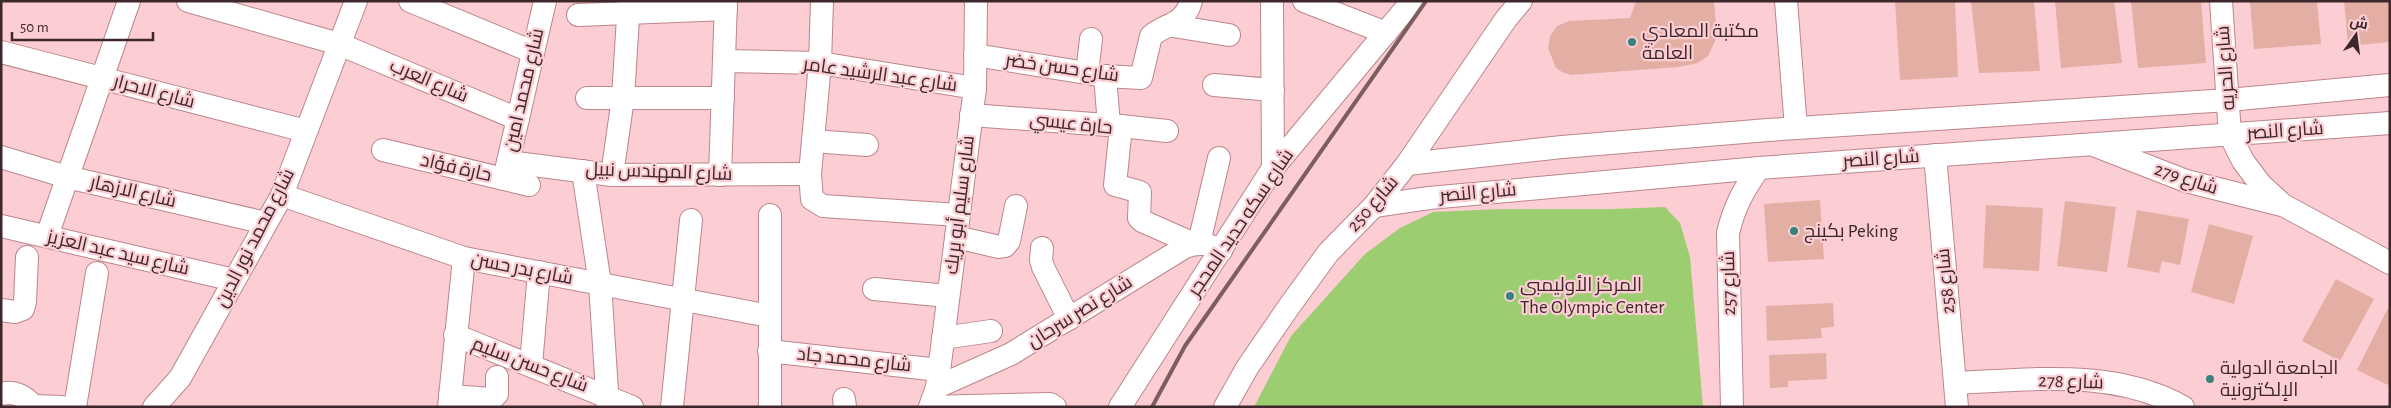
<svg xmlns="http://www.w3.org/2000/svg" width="2391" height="408" viewBox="0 0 2391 408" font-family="'Alegreya Sans',Cairo,sans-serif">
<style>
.green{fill:#9ccd70}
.building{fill:#e3aea3}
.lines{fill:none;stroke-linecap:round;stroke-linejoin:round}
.minor-casing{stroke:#ba868b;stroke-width:24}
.minor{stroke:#fff;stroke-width:22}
.rail{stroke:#7c5e61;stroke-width:4}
.poi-dot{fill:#39817e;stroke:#fcced3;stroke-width:2}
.labels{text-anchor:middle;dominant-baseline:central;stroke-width:4.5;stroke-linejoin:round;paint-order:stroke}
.poi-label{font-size:19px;fill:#3d272a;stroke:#fcced3;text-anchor:start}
.street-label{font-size:19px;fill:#3d272a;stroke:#fcced3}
</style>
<rect width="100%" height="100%" fill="#fcced3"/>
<!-- green -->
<polygon class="green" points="1665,207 1680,223 1690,257 1703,407 1254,407 1291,336 1365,254 1400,228 1433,212 1501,209 1613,209"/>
<!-- building -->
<g class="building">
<polygon points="1636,1 1714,1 1717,37 1708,56 1698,63 1678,67 1571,75 1562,72 1556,68 1548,48 1550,36 1557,26 1569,21 1630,18"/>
<polygon points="1895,1 1955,1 1958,77 1900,80"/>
<polygon points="1971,1 2034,1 2040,71 1979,73"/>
<polygon points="2055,1 2114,1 2122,63 2061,68"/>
<polygon points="2131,1 2201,1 2206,63 2138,68"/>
<polygon points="2250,1 2317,1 2321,44 2254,49"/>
<polygon points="2344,1 2390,1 2390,42 2348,46"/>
<polygon points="1820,200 1824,259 1768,262 1764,204"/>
<polygon points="2065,201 2116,207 2107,272 2057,266"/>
<polygon points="1986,205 2043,208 2039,271 1983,268"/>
<polygon points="2137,210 2189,219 2180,265 2162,261 2159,273 2127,267"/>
<polygon points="2209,224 2253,236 2234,304 2191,292"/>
<polygon points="2336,279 2374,299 2340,361 2302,341"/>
<polygon points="1833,303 1834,327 1821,328 1822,338 1767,341 1766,306"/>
<polygon points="2388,308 2390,310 2390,381 2388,385 2357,370"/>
<polygon points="1826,353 1827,379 1788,381 1788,387 1770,388 1769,355"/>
</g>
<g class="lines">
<defs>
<g id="minor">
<polyline points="188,1 339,44 518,119"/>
<polyline points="410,1 533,52"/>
<polyline points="822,1 820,63 810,174 812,199 823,206 958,215"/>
<polyline points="1272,1 1273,168"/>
<polyline points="1304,1 1386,33"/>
<polyline points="1786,1 1796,128"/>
<polyline points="2221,1 2230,135 2243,161 2261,185 2283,205 2390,263"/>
<polyline points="578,15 726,9"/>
<polyline points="1173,26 1229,35"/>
<polyline points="1,52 306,131"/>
<path d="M975,55l130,21 36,2 10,-42c15,-13 33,-10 40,-35"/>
<polyline points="724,61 820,63 975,88"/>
<polyline points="1087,73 1091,39"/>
<polyline points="1105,76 1109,125"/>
<polyline points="1214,85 1273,90"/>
<polyline points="587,98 723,98"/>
<polyline points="971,115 1121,126 1115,185 1140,192 1139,218 1142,221 1194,244"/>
<polyline points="1121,126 1167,131"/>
<polyline points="813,141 867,145"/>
<polyline points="2096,146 2186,181 2282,205"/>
<polyline points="383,150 529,185"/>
<polyline points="1935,155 1957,407"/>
<polyline points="1,157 67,177 266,223"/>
<polyline points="508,162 612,175 810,174"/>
<polyline points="1407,164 1562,147 1768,130 2228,100 2390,85"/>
<polyline points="583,171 600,284 608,407"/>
<polyline points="612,175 623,98 629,1"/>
<polyline points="720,175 726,1"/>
<polyline points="504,179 545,1"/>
<polyline points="282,195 464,258 769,316"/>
<polyline points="1374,206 1429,198 1759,168 2390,123"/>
<polyline points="1,226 234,280"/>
<polyline points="47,236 129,1"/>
<polyline points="956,237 999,247 1005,246 1009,241 1016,206"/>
<polyline points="1199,243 1219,158"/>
<polyline points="1042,248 1041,260 1043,267 1069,319"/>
<polyline points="874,289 948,296"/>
<polyline points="1,310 15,312 23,309 25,302 27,257"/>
<polyline points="455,335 632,407"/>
<polyline points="943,338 991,331"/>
<polyline points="769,351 939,370"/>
<polyline points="531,365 539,272"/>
<path d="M1955,383c76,-3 158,-15 228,24"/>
<path d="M937,387l74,-33 174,-107c14,-5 23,-4 36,4"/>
<path d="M1,394c14,-4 25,3 33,13"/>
<polyline points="450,396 492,399 497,394 497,377"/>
<polyline points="844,399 845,407"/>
<polyline points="34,406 62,407"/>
<polyline points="75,407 97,273"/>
<polyline points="154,407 180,378 282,195 356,1"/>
<polyline points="449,407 464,258"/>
<polyline points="672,407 691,220"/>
<polyline points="770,407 770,215"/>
<polyline points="930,407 937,387 975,88 976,1"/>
<polyline points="930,407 1050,404 1055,407"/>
<polyline points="1120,407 1273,168 1412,1"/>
<polyline points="1225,407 1247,368 1288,308 1328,253 1374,206 1407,164 1506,19 1521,1"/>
<path d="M1732,407l-4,-174c6,-26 16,-44 31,-65"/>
</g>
</defs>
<!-- minor casing -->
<use href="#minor" class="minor-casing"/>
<!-- minor -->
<use href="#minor" class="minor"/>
<!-- rail -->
<polyline class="rail" points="1152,407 1185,346 1426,1"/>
</g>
<!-- markers -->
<g class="poi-dot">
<circle cx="1632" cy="42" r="5"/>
<circle cx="1794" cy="231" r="5"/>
<circle cx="1510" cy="296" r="5"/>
<circle cx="2210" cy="379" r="5"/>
</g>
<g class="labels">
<!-- poi labels -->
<g class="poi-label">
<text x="1642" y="31">مكتبة المعادي<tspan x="1642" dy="22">العامة</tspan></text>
<text x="1804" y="231">بكينج Peking</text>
<text x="1520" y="285">المركز الأوليمبى<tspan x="1520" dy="22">The Olympic Center</tspan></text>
<text x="2220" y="368">الجامعة الدولية<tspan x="2220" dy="22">الإلكترونية</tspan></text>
</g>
<!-- street labels -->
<g class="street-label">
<text transform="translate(1062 68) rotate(8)">شارع حسن خضر</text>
<text transform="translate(2226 68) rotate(-94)">شارع الحريه</text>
<text transform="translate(880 75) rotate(8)">شارع عبد الرشيد عامر</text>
<text transform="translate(429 81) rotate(23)">شارع العرب</text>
<text transform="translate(524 90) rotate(-77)">شارع محمد امين</text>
<text transform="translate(154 92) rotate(15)">شارع الاحرار</text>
<text transform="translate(1071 124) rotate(6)">حارة عيسي</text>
<text transform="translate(2285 131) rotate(-4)">شارع النصر</text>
<text transform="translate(1881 159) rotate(-4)">شارع النصر</text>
<text transform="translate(456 168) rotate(13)">حارة فؤاد</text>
<text transform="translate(659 172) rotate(2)">شارع المهندس نبيل</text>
<text transform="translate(2186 179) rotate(18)">شارع 279</text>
<text transform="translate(133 192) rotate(13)">شارع الازهار</text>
<text transform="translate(1478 193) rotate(-5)">شارع النصر</text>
<text transform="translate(1373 204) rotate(-49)">شارع 250</text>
<text transform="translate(960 205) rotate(-83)">شارع سليم أبو بريك</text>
<text transform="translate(1241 223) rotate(-56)">شارع سكه حديد المحجر</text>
<text transform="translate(255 238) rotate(-63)">شارع محمد نور الدين</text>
<text transform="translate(118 253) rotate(13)">شارع سيد عبد العزيز</text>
<text transform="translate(522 269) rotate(11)">شارع بدر حسن</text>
<text transform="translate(1946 281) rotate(-95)">شارع 258</text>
<text transform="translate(1729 283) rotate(-91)">شارع 257</text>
<text transform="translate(1080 312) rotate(-32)">شارع نصر سرحان</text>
<text transform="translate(854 360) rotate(6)">شارع محمد جاد</text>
<text transform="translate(530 365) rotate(21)">شارع حسن سليم</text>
<text transform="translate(2071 382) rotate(2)">شارع 278</text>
</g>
</g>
<!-- border -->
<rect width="2391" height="408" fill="none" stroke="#3d272a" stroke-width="5"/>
<!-- north arrow -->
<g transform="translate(2356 35) rotate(14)" stroke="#fcced3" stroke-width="4" paint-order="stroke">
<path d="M0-4L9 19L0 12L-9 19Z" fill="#3d272a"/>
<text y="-8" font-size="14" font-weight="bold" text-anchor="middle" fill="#3d272a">ش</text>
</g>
<!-- scale -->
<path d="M12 32v8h141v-8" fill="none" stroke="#3d272a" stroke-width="2.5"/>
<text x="20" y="32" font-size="15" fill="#3d272a" stroke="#fcced3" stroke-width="4" paint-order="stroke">50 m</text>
</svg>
